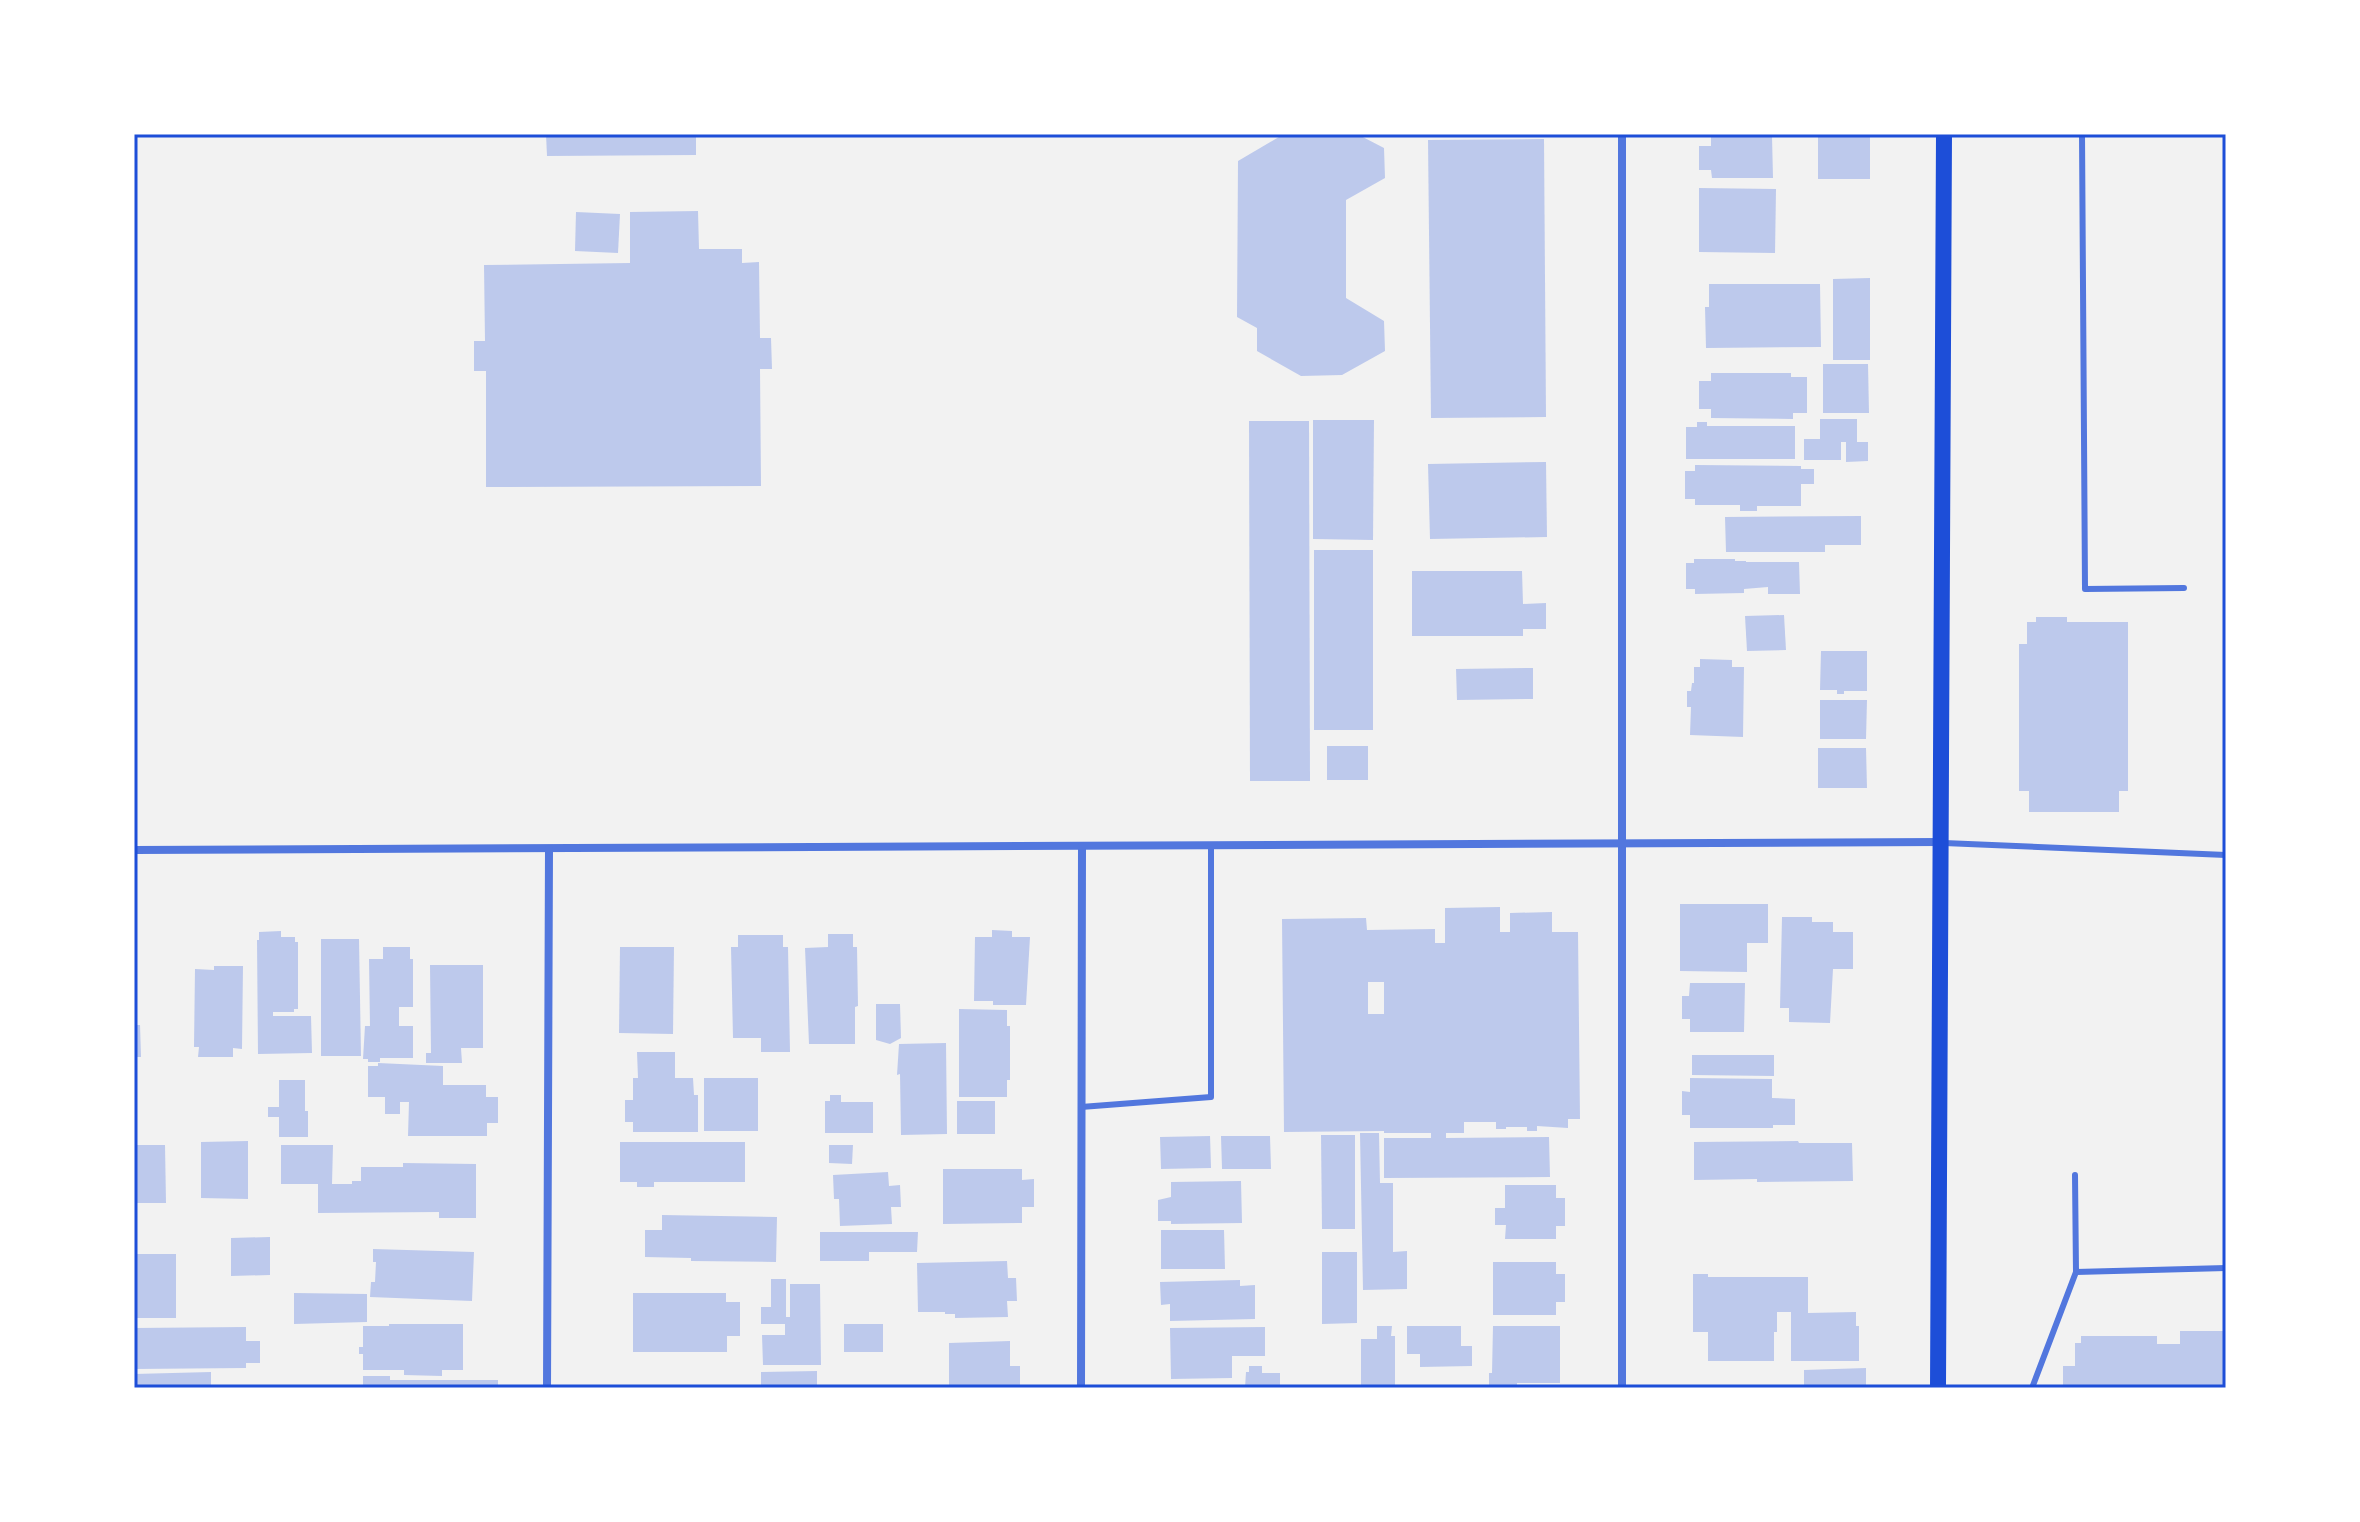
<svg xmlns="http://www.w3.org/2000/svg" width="2360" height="1522" viewBox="0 0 2360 1522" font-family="'Sofia Sans Condensed',sans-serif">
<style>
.building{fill:#bdc9ec;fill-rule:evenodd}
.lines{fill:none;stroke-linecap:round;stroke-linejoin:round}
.service{stroke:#5277de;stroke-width:6}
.minor{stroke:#5277de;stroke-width:8}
.secondary{stroke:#1d4ed8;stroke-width:16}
.neatline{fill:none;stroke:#1d4ed8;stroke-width:3}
</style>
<rect width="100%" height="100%" fill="#f2f2f2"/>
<!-- building -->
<g class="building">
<polygon points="546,134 696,134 696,155 547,156"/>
<polygon points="1284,134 1357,134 1384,148 1385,178 1346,200 1346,298 1384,321 1385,351 1342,375 1301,376 1257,351 1257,328 1237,317 1238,161"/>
<rect x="1818" y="134" width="52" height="45"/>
<polygon points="1772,136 1773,178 1712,178 1711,170 1699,170 1699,146 1711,146 1711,137"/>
<polygon points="1544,139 1546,417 1431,418 1428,140"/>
<polygon points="1699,188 1776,189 1775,253 1699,252"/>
<polygon points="698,211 699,249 742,249 742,263 759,262 760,338 771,338 772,369 760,369 761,486 486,487 486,371 474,371 474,341 485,341 484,265 630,263 630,212"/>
<polygon points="576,212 620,214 618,253 575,251"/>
<polygon points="1870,278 1870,360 1833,360 1833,279"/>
<polygon points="1709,284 1820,284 1821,347 1706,348 1705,307 1709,307"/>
<polygon points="1823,364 1868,364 1869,413 1823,413"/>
<polygon points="1711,373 1791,373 1791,377 1807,377 1807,413 1793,413 1793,419 1711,418 1711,409 1699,409 1699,381 1711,381"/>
<polygon points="1820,419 1857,419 1857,442 1868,442 1868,461 1846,462 1846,442 1841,442 1841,460 1804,460 1804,439 1820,439"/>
<polygon points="1313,420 1374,420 1373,540 1313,539"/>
<polygon points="1249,421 1309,421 1310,781 1250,781"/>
<polygon points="1697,422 1707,422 1707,426 1795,426 1795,459 1686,459 1686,427 1697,427"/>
<polygon points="1546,462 1547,537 1430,539 1428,464"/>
<polygon points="1695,465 1801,466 1801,469 1814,469 1814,484 1801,484 1801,506 1757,506 1757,511 1740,511 1740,505 1695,505 1695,499 1685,499 1685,471 1695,471"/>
<polygon points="1861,516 1861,545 1825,545 1825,552 1726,552 1725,517"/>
<rect x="1314" y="550" width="59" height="180"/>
<polygon points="1694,559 1735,559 1735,561 1746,561 1746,562 1799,562 1800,594 1768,594 1768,587 1744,589 1744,593 1695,594 1695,589 1686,589 1686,563 1694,563"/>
<polygon points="1412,571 1522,571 1523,604 1546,603 1546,629 1523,629 1523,636 1412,636"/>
<polygon points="1784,615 1786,650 1747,651 1745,616"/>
<polygon points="2036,617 2067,617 2067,622 2128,622 2128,791 2119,791 2119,812 2029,812 2029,791 2019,791 2019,644 2027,644 2027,622 2036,622"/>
<polygon points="1821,651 1867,651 1867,691 1844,691 1844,694 1837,694 1837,690 1820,690"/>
<polygon points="1700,659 1732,660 1732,667 1744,667 1743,737 1690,735 1691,707 1687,707 1687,691 1691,691 1692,683 1694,683 1694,667 1700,667"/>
<polygon points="1533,668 1533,699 1457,700 1456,669"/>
<polygon points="1820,700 1867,700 1866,739 1820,739"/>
<rect x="1327" y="746" width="41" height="34"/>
<polygon points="1818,748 1866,748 1867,788 1818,788"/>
<polygon points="1680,904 1768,904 1768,943 1747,943 1747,972 1680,971"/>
<path d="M1500,907v25h10v-19l42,-1v20h26l2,187h-12v9l-31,-2v5h-10v-4h-21v2h-10v-7h-32v11h-18v5l103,-1 1,40 -166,1v-40h47v-5h-47v-2l-100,1 -2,-213 84,-1 1,12 68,-1v14h10v-35zM1368,982h16v32h-16z"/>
<polygon points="1782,917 1812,917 1812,922 1833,922 1833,932 1853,932 1853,969 1833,969 1830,1023 1789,1022 1789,1008 1780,1008"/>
<polygon points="992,930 1012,931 1012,937 1030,937 1026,1005 993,1005 993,1001 974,1001 975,937 992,937"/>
<polygon points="281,931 281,937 295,937 295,942 298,942 298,1009 294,1009 294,1012 273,1012 273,1016 311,1016 312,1053 258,1054 257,940 259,940 259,932"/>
<polygon points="828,934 853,934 853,947 857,947 858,1006 855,1007 855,1044 809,1044 805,948 828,947"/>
<polygon points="738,935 783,935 783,947 788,947 790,1052 761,1052 761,1038 733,1038 731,947 738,947"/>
<polygon points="321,939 359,939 361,1056 321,1056"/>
<polygon points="383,947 410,947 410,959 413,959 413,1007 399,1007 399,1026 413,1026 413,1058 380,1058 380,1062 368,1062 368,1059 363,1059 365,1026 370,1026 369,959 383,959"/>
<polygon points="620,947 674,947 673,1034 619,1033"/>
<polygon points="430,965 483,965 483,1048 461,1048 462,1063 426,1063 426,1053 431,1053"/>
<polygon points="214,966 243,966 242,1049 233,1048 233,1057 198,1057 199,1047 194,1047 195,969 214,970"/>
<polygon points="1690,983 1745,983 1744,1032 1690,1032 1690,1019 1682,1019 1682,996 1689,996"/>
<polygon points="876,1004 900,1004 901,1038 890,1044 876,1040"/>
<polygon points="959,1009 1007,1010 1007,1026 1010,1026 1010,1080 1007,1080 1007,1097 959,1097"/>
<polygon points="134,1025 140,1025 141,1057 134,1057"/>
<polygon points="946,1043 947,1134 901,1135 900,1074 897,1075 899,1044"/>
<polygon points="637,1052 675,1052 675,1078 693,1078 694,1095 698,1095 698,1132 633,1132 633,1122 625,1122 625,1100 633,1100 633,1078 638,1078"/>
<polygon points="1692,1055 1774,1055 1774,1076 1692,1075"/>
<polygon points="378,1063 443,1066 443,1085 486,1085 486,1097 498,1097 498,1123 487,1123 487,1136 408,1136 409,1102 400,1102 400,1114 385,1114 385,1097 368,1097 368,1066 378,1066"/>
<rect x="704" y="1078" width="54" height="53"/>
<polygon points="1690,1078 1772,1079 1772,1098 1795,1099 1795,1125 1773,1125 1773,1128 1690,1128 1690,1115 1682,1115 1682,1091 1690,1092"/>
<polygon points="279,1080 305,1080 305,1111 308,1111 308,1137 279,1137 279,1117 268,1117 268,1107 279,1107"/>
<polygon points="830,1095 841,1095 841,1102 873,1102 873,1133 825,1133 825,1101 830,1101"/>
<rect x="957" y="1101" width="38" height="33"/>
<polygon points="1360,1133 1379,1133 1380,1183 1393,1183 1393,1252 1407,1251 1407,1289 1363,1290"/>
<polygon points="1321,1135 1355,1135 1355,1229 1322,1229"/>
<polygon points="1210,1136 1211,1168 1161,1169 1160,1137"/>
<polygon points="1221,1136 1270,1136 1271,1169 1222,1169"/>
<polygon points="248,1141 248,1199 201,1198 201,1142"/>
<polygon points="1798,1141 1799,1143 1852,1143 1853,1181 1757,1182 1757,1179 1694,1180 1694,1142"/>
<polygon points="620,1142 745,1142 745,1182 654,1182 654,1187 637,1187 637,1182 620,1182"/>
<polygon points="134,1145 165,1145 166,1203 134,1203"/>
<polygon points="281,1145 333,1145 332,1184 352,1184 352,1181 361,1181 361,1167 403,1167 403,1163 476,1164 476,1218 439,1218 439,1212 318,1213 318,1184 281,1184"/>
<polygon points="829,1145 853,1145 852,1164 829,1163"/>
<polygon points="943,1169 1022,1169 1022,1180 1034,1179 1034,1207 1022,1207 1022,1223 943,1224"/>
<polygon points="888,1172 889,1186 900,1185 901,1207 891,1207 892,1224 840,1226 839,1199 834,1199 833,1175"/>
<polygon points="1241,1181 1242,1223 1171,1224 1171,1221 1158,1221 1158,1200 1171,1197 1171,1182"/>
<polygon points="1505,1185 1556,1185 1556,1198 1565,1198 1565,1226 1556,1226 1556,1239 1505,1239 1506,1225 1495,1225 1495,1208 1505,1208"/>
<polygon points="662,1215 777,1217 776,1262 691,1261 691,1258 645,1257 645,1230 662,1230"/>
<polygon points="1161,1230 1224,1230 1225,1269 1161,1269"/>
<polygon points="820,1232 918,1232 917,1252 869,1252 869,1261 820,1261"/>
<polygon points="270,1237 270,1275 231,1276 231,1238"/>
<polygon points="373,1249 474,1252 472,1301 370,1297 371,1282 375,1282 376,1262 373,1262"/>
<polygon points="1322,1252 1357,1252 1357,1323 1322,1324"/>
<rect x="134" y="1254" width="42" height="64"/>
<polygon points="1007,1261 1008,1278 1016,1278 1017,1301 1007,1301 1008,1317 955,1318 955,1314 945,1314 945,1312 918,1312 917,1263"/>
<polygon points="1493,1262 1556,1262 1556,1274 1565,1274 1565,1302 1556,1302 1556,1315 1493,1315"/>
<polygon points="1693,1274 1708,1274 1708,1277 1808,1277 1808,1313 1856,1312 1856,1326 1859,1326 1859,1361 1791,1361 1791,1312 1777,1312 1777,1332 1774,1332 1774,1361 1708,1361 1708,1332 1693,1332"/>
<polygon points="771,1279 786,1279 786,1317 790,1317 790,1284 820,1284 821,1365 763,1365 762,1335 785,1335 785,1324 761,1324 761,1307 771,1307"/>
<polygon points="1240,1280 1240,1286 1255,1285 1255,1319 1170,1321 1170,1304 1161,1305 1160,1282"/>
<polygon points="294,1293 367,1294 367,1322 294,1324"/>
<polygon points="633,1293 726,1293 726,1302 740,1302 740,1336 727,1336 727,1352 633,1352"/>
<polygon points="389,1324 463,1324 463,1370 442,1370 442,1376 404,1375 404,1370 363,1370 363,1354 359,1354 359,1347 363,1347 363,1326 389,1326"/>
<rect x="844" y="1324" width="39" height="28"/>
<polygon points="1377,1326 1392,1326 1391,1336 1395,1336 1395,1388 1361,1388 1361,1339 1377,1339"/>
<polygon points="1407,1326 1461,1326 1461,1346 1472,1346 1472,1366 1420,1367 1420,1354 1407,1354"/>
<polygon points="1493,1326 1560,1326 1560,1383 1517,1383 1517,1388 1489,1388 1489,1373 1492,1373"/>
<polygon points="246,1327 246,1341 260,1341 260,1363 246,1363 246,1368 134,1369 134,1328"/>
<polygon points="1265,1327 1265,1356 1232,1356 1232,1378 1171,1379 1170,1328"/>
<polygon points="2180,1331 2226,1331 2226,1388 2063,1388 2063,1366 2075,1366 2075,1343 2081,1343 2081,1336 2157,1336 2157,1344 2180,1344"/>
<polygon points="1010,1341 1010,1366 1020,1366 1020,1387 949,1388 949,1343"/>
<polygon points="1249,1366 1262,1366 1262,1373 1280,1373 1280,1388 1245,1388 1246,1372 1249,1372"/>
<polygon points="1866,1368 1866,1388 1804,1388 1804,1370"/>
<polygon points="817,1371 817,1388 761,1388 761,1372"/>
<polygon points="211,1372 211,1388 134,1388 134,1374"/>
<polygon points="363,1376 390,1376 390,1380 498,1380 498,1388 363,1388"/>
</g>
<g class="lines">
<!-- service -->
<g class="service">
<polyline points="2082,134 2085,589 2184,588"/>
<polyline points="1944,843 2226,855"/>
<polyline points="1081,1107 1211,1097 1211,845"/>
<polyline points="2075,1175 2076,1272 2226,1268"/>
<polyline points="2032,1388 2076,1272"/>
</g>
<!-- minor -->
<g class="minor">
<polyline points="1622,134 1622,1388"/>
<polyline points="134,850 1940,842"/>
<polyline points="547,1388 549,849"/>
<polyline points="1081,1388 1082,846"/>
</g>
<!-- secondary -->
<polyline class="secondary" points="1938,1388 1944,134"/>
</g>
<!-- border -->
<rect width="2360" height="1522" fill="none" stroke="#ffffff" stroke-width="272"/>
<rect x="136" y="136" width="2088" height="1250" class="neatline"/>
</svg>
